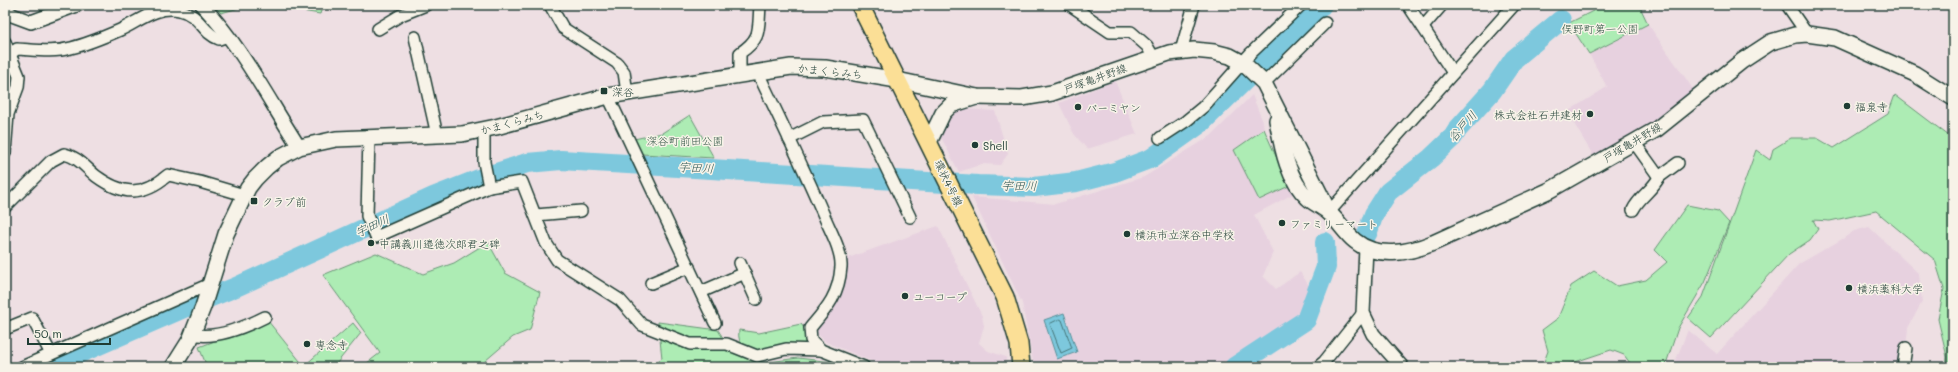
<svg xmlns="http://www.w3.org/2000/svg" width="1958" height="372" viewBox="0 0 1958 372" font-family="Mali,'Klee One',sans-serif">
<style>
.built{fill:#e7d1df}
.green{fill:#adecb4;stroke:#669474}
.water{fill:#7dc8dd;stroke:#579099}
.lines{fill:none;stroke-linecap:round;stroke-linejoin:round}
.shore{stroke:#457578;stroke-width:1}
.river{stroke:#7dc8dd;stroke-width:20}
.minor-casing{stroke:#1f3d34;stroke-width:14}
.tertiary-casing{stroke:#1f3d34;stroke-width:16}
.secondary-casing{stroke:#1f3d34;stroke-width:18}
.primary-casing{stroke:#1f3d34;stroke-width:20}
.minor{stroke:#f7f3e8;stroke-width:11}
.tertiary{stroke:#f7f3e8;stroke-width:13}
.secondary{stroke:#f7f3e8;stroke-width:15}
.primary{stroke:#fbdf96;stroke-width:17}
.poi-dot{fill:#1f3d34;stroke:#f7f3e8;stroke-width:1.5}
.labels{text-anchor:middle;dominant-baseline:central;stroke-width:3;stroke-linejoin:round;paint-order:stroke}
.park-label{font-size:11px;fill:#345747;stroke:#f7f3e8}
.street-label{font-size:11px;fill:#1f3d34;stroke:#f7f3e8}
.poi-label{font-size:11px;fill:#1f3d34;stroke:#f7f3e8;text-anchor:start}
.water-label{font-size:12px;font-style:italic;fill:#325956;stroke:#f7f3e8}
</style>
<rect width="100%" height="100%" fill="#eedfe3"/>
<filter id="ink" filterUnits="userSpaceOnUse"><feTurbulence type="fractalNoise" baseFrequency=".025" numOctaves="2"/><feDisplacementMap in="SourceGraphic" scale="8" xChannelSelector="R" yChannelSelector="G"/><feConvolveMatrix kernelMatrix="1 2 1 2 8 2 1 2 1" color-interpolation-filters="sRGB"/></filter>
<g filter="url(#ink)">
<!-- built -->
<g class="built">
<polygon points="1648,24 1693,89 1656,120 1594,157 1567,112 1607,87 1589,54"/>
<polygon points="1115,81 1137,134 1087,149 1074,134 1059,103"/>
<polygon points="1252,95 1263,122 1264,129 1293,194 1254,215 1273,252 1263,276 1276,289 1300,272 1314,293 1309,309 1290,324 1221,367 1034,367 1022,303 972,197 1055,204 1144,177 1211,136"/>
<polygon points="964,109 995,111 1008,154 1000,165 982,164 959,172 941,137 944,124 953,112"/>
<polygon points="938,226 982,316 984,326 979,343 988,351 1006,357 1006,367 885,367 826,342 814,331 843,287 848,258"/>
<polygon points="1869,227 1919,274 1922,302 1908,328 1906,348 1901,367 1673,367 1688,330 1717,354 1799,264 1844,238 1854,231"/>
</g>
<!-- green -->
<g class="green">
<polygon points="213,5 250,5 221,13"/>
<polygon points="265,5 323,5 320,14"/>
<polygon points="1605,5 1639,5 1648,24 1589,54 1569,23"/>
<polygon points="1895,95 1953,139 1953,367 1946,367 1947,357 1938,319 1944,289 1935,260 1876,211 1830,221 1813,220 1818,229 1810,240 1789,254 1711,338 1688,318 1703,297 1756,150 1770,160 1773,149 1791,138 1817,138 1834,148 1888,114"/>
<polygon points="690,115 714,158 642,154 634,139 662,133"/>
<polygon points="1264,129 1289,186 1259,200 1234,150"/>
<polygon points="1687,205 1718,211 1729,223 1705,282 1678,328 1665,367 1633,367 1624,355 1611,350 1560,367 1542,367 1548,351 1542,330 1558,318 1571,286 1594,271 1617,286 1646,280 1667,262 1655,250"/>
<polygon points="488,242 505,273 540,292 530,330 513,337 485,361 487,367 362,367 380,353 323,275 376,253 423,274 454,263"/>
<polygon points="268,321 304,366 353,323 361,333 337,363 339,367 207,367 199,347"/>
<polygon points="658,322 718,330 727,344 762,363 798,358 832,362 844,367 652,367 662,358"/>
<path d="M801,324l4,5 1,18c-20,2 -72,17 -67,-17l20,3z"/>
</g>
<!-- water -->
<polygon class="water" points="1064,313 1077,352 1057,359 1044,320"/>
<g class="lines">
<!-- shore -->
<polygon class="shore" points="1060,319 1062,320 1072,348 1061,353 1050,324"/>
<!-- river -->
<g class="river">
<polyline points="1367,234 1374,214 1388,192 1431,158 1453,137 1458,129 1492,91 1514,59 1561,20"/>
<polyline points="48,367 186,307 236,287 433,197 484,177 527,163 561,160 978,185 1034,187 1076,182 1115,172 1152,158 1201,123 1322,5"/>
<polyline points="1234,367 1306,320 1326,267 1325,242"/>
</g>
<defs>
<g id="minor">
<polyline points="550,5 563,28 617,63 624,72 627,93"/>
<polyline points="1070,5 1110,32 1131,32 1147,46 1154,58"/>
<polyline points="1408,5 1453,73"/>
<polyline points="1787,5 1807,34"/>
<polyline points="1423,27 1442,5"/>
<polyline points="378,29 401,15 426,5"/>
<polyline points="415,37 437,135"/>
<polyline points="5,42 19,76 18,87 8,114 5,153"/>
<polyline points="1181,51 1194,5"/>
<path d="M10,54l7,-5c18,1 36,4 54,-1 16,-4 33,-11 49,-18 18,-8 37,-25 59,-20 22,5 23,23 40,29l9,-3"/>
<path d="M758,73c23,48 46,96 67,145 6,14 17,33 16,49 -2,28 -14,41 -31,61l1,12 10,10 43,17"/>
<path d="M740,76v-23c22,-15 18,-23 20,-48"/>
<polyline points="1264,83 1325,23"/>
<polyline points="608,96 715,323"/>
<polyline points="484,130 484,162 489,187 522,182 546,243 557,260 620,300 642,325 690,344 727,344 757,356 786,349 821,350"/>
<polyline points="369,137 367,216 376,237 489,187"/>
<polyline points="1160,138 1186,121 1203,107 1251,53 1301,5"/>
<polyline points="789,139 823,122 863,120 910,217"/>
<polyline points="1634,142 1659,177 1678,163"/>
<path d="M5,207l46,-46 13,-7c14,3 21,13 32,22 26,19 46,21 72,-1l32,7 44,13"/>
<path d="M1633,210c6,-13 20,-20 26,-33"/>
<polyline points="1329,212 1514,5"/>
<polyline points="536,215 581,211"/>
<polyline points="740,263 756,299"/>
<polyline points="651,283 689,267"/>
<polyline points="701,292 745,273"/>
<polyline points="5,329 32,318 51,354"/>
<path d="M192,334c23,6 53,-7 73,-17"/>
<polyline points="22,367 210,284"/>
<polyline points="1318,367 1324,362 1363,313"/>
<polyline points="1903,367 1906,348"/>
</g>
<g id="tertiary">
<path d="M202,5c40,42 66,94 97,142"/>
<polyline points="5,9 12,15 31,22 77,5"/>
<polyline points="1366,248 1363,313 1373,334 1402,367"/>
</g>
<g id="secondary">
<path d="M1277,120c5,26 10,59 31,78 6,6 14,8 20,14 10,8 17,21 27,29 22,18 54,12 78,2l117,-53 86,-49 21,-12 85,-68 29,-19 24,-7 12,-1 28,4 80,36 38,24"/>
<polyline points="929,142 943,113 951,105 976,97"/>
<polyline points="173,367 190,340 203,307 226,234 248,188 255,179 267,167 278,158 299,147 336,139 462,134 496,127 608,96 791,67 825,68 897,80 977,97 1022,98 1052,93 1169,53 1194,50 1214,52 1230,56 1243,63 1264,83 1329,212"/>
</g>
<polyline id="primary" points="860,5 1005,297 1019,344 1021,367"/>
</defs>
<!-- minor casing -->
<use href="#minor" class="minor-casing"/>
<!-- tertiary casing -->
<use href="#tertiary" class="tertiary-casing"/>
<!-- secondary casing -->
<use href="#secondary" class="secondary-casing"/>
<!-- primary casing -->
<use href="#primary" class="primary-casing"/>
<!-- minor -->
<use href="#minor" class="minor"/>
<!-- tertiary -->
<use href="#tertiary" class="tertiary"/>
<!-- secondary -->
<use href="#secondary" class="secondary"/>
<!-- primary -->
<use href="#primary" class="primary"/>
</g>
</g>
<!-- markers -->
<g class="poi-dot">
<rect x="600" y="87" width="8" height="8" rx="2"/>
<circle cx="1847" cy="106" r="4"/>
<circle cx="1078" cy="107" r="4"/>
<circle cx="1590" cy="114" r="4"/>
<circle cx="975" cy="145" r="4"/>
<rect x="250" y="197" width="8" height="8" rx="2"/>
<circle cx="1282" cy="223" r="4"/>
<circle cx="1127" cy="234" r="4"/>
<circle cx="371" cy="243" r="4"/>
<circle cx="1849" cy="288" r="4"/>
<circle cx="905" cy="296" r="4"/>
<circle cx="307" cy="344" r="4"/>
</g>
<g class="labels">
<!-- park labels -->
<g class="park-label">
<text x="1600" y="28">俣野町第一公園</text>
<text x="685" y="140">深谷町前田公園</text>
</g>
<!-- street labels -->
<g class="street-label">
<text transform="translate(830 71) rotate(6)">かまくらみち</text>
<text transform="translate(1095 78) rotate(-20)">戸塚亀井野線</text>
<text transform="translate(512 122) rotate(-15)">かまくらみち</text>
<text transform="translate(1632 142) rotate(-31)">戸塚亀井野線</text>
<text transform="translate(949 183) rotate(64)">環状4号線</text>
</g>
<!-- poi labels -->
<g class="poi-label">
<text x="612" y="91">深谷</text>
<text x="1855" y="106">福泉寺</text>
<text x="1086" y="107">バーミヤン</text>
<text x="1582" y="114" text-anchor="end">株式会社石井建材</text>
<text x="983" y="145">Shell</text>
<text x="262" y="201">クラブ前</text>
<text x="1290" y="223">ファミリーマート</text>
<text x="1135" y="234">横浜市立深谷中学校</text>
<text x="379" y="243">中講義川邉徳次郎君之碑</text>
<text x="1857" y="288">横浜薬科大学</text>
<text x="913" y="296">ユーコープ</text>
<text x="315" y="344">専念寺</text>
</g>
<!-- water labels -->
<g class="water-label">
<text transform="translate(1462 126) rotate(-49)">谷戸川</text>
<text transform="translate(696 167) rotate(3)">宇田川</text>
<text transform="translate(1019 185) rotate(1)">宇田川</text>
<text transform="translate(372 225) rotate(-25)">宇田川</text>
</g>
</g>
<!-- margin -->
<rect width="1958" height="372" fill="none" stroke="#f7f3e8" stroke-width="20"/>
<rect x="10" y="10" width="1938" height="352" fill="none" stroke="#1f3d34" stroke-width="1.5" filter="url(#ink)"/>
<!-- scale -->
<path d="M28 338v6h82v-6" fill="none" stroke="#1f3d34" stroke-width="2"/>
<text x="34" y="338" font-size="12" fill="#1f3d34" stroke="#f7f3e8" stroke-width="3" paint-order="stroke">50 m</text>
</svg>
